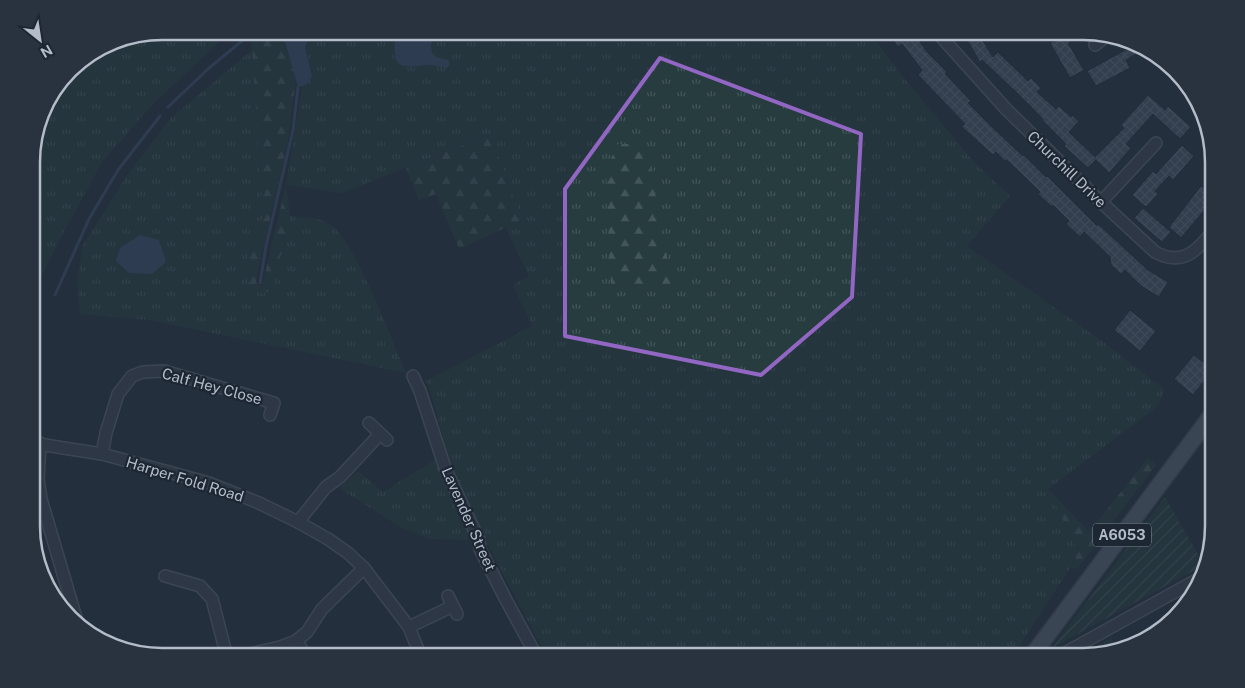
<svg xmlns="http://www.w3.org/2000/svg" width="1245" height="688" viewBox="0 0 1245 688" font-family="'Public Sans',sans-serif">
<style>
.grass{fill:url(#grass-tufts)}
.forest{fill:url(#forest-firs)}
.garden{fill:url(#garden-furrows)}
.water{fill:#394c67}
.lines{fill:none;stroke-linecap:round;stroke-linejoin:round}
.stream{stroke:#394c67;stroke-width:3}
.building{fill:url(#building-cross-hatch);stroke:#1f2835}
.minor-casing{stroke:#565f6c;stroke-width:14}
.major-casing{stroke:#414a57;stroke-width:18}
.minor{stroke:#38414e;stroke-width:11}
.major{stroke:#56606e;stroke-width:15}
.marked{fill:none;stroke:#9266c3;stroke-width:4;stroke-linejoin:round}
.labels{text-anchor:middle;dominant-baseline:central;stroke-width:4.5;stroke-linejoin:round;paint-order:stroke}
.shield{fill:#1d2633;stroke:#878f9c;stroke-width:1}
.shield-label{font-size:14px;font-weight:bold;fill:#b4bcc9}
.street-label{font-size:15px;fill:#b4bcc9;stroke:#1d2633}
.rim{fill:none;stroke:#b4bcc9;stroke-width:2.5}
</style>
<defs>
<pattern id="grass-tufts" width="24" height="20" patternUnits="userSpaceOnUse" patternTransform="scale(1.25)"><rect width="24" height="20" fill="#263c3f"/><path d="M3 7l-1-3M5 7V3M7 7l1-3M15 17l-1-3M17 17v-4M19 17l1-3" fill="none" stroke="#435659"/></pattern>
<pattern id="forest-firs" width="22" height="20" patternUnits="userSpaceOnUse" patternTransform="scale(1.25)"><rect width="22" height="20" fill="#263c3f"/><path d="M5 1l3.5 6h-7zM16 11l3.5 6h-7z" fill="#435659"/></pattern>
<pattern id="garden-furrows" width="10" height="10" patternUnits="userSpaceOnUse" patternTransform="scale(1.25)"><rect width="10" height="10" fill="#263c3f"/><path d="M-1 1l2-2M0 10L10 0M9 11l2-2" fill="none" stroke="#435659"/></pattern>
<pattern id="building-cross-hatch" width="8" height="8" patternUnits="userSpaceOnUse" patternTransform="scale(1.25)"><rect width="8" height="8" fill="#455162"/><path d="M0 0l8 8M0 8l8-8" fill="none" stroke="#5d6877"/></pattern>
</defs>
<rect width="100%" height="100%" fill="#242f3e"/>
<!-- grass -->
<g class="grass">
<polygon points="162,31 231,31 154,103 102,162 61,237 32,295 32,145 45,104 75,64 112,41"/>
<polygon points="312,31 868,31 912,88 974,162 1010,196 967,246 1102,341 1165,390 1157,407 1048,489 1078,552 1070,568 1012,657 547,657 487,543 452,469 431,393 426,381 532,326 513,285 529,276 506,228 522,220 490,134 342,193 286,185 302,86 306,85 312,74 305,47"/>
<path d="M252,50l11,167 -18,51 6,18 23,1 -1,-16 17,-35v-20c15,1 29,1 41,9 24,16 62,118 75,148l-256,-53 -70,-6 -3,-33 6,-36 45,-71 43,-56z"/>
<polygon points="438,458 447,485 472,540 430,539 402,528 339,488 358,471 383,492"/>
<polygon points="1111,638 1117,648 1092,656 1082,656"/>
</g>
<!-- forest -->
<g class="forest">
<polygon points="249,31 282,31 296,79 288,141 256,280 257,285 262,286 286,185 290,216 290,236 273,271 274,287 263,294 251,287 245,269 263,217 252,50"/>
<polygon points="490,134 522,220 459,249 436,194 419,200 406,168"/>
<polygon points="618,144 646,144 672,284 611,285 606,169"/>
<polygon points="1148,458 1156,465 1077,569 1071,568 1078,552 1048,489 1089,532"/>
</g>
<!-- garden -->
<polygon class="garden" points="1165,497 1204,565 1052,648"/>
<!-- water -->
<g class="water">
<polygon points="282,31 312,31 305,47 312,76 306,85 298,87"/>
<path d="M394,31h41l-4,14 1,8 4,4 12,3 2,4 -3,4c-6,-1 -13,-3 -19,-3 -11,0 -32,7 -33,-10 -1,-8 1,-15 -1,-24z"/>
<polygon points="140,235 159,240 166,262 152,274 129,273 116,261 120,248"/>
<path d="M1161,620l7,2 -12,13 -14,4c-1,-11 10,-15 19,-19z"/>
</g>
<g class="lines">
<!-- stream -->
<g class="stream">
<polyline points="168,107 209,68 254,31"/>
<polyline points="260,283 266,246 293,130 298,87"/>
<polyline points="55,295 89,219 118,170 160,116"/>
</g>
</g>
<!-- building -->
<g class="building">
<polygon points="890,31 913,31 927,52 947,72 945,74 971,101 968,103 990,125 1023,156 1024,155 1046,177 1047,176 1097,226 1098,224 1148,270 1168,282 1159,297 1141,286 1125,270 1121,274 1111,265 1110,257 1084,232 1080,237 1066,224 1069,221 1053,205 1052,207 1038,194 1040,192 1007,160 1005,161 996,152 993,155 962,127 965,124 918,75 922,70 902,44 898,47 892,39 894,37"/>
<polygon points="970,31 1000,31 983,41 993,57 998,52 1028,81 1031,78 1041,88 1037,92 1056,109 1059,106 1071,117 1072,115 1079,121 1069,132 1095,157 1124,128 1121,125 1148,95 1165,110 1168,106 1191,127 1180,139 1153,114 1126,144 1131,148 1109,173 1096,160 1088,168 1064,146 1066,144 1042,120 1043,119 1017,93 982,60 980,62 964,35"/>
<polygon points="1059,31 1088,32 1068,43 1084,70 1070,78 1050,43 1062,37"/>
<polygon points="1122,42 1146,48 1126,60 1130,68 1096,86 1087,71 1127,49"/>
<polygon points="1182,145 1194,156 1173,180 1169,176 1155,191 1158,194 1146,207 1132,195 1153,171 1156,174"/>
<polygon points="1213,178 1213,205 1210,209 1207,207 1181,238 1169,227 1201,186 1204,188"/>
<polygon points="1143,208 1171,232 1162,242 1134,218"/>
<polygon points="1130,310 1156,331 1140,351 1114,330"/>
<polygon points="1194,355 1213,370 1193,395 1174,379"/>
</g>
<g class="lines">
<defs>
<g id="minor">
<path d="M936,31l70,78 95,93 54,50c27,15 42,-1 58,-21"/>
<polyline points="1095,45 1105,37"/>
<polyline points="1101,202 1156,143"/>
<polyline points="413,376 420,391 445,468 479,540 480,549 505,598 537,657"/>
<polyline points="369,423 387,440"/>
<polyline points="32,443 102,454 209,483 259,503 298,522 328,539 348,553 364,568 409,627 421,657"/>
<polyline points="40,443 38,479 41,499 77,621"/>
<polyline points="102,454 106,433 118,394 132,376 143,372 164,371 274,403 270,415"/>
<polyline points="298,522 326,487 340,477 380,434"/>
<polyline points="165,576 200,586 212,599 227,657"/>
<polyline points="448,596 457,614"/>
<polyline points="409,627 453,606"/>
<polyline points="296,641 307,657"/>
<polyline points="1063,654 1200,578"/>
<polyline points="237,657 280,647 296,641 307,632 322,609 364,568"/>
</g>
<polyline id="major" points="1031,657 1213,413"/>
</defs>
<!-- minor casing -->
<use href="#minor" class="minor-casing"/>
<!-- major casing -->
<use href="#major" class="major-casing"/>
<!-- minor -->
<use href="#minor" class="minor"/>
<!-- major -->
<use href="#major" class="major"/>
</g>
<!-- marked area -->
<path d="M0 0H1245V688H0ZM660,58l201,76 -9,163 -91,78 -196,-39v-147z" fill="#242f3e" fill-opacity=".55" fill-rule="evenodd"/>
<path class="marked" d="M660,58l201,76 -9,163 -91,78 -196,-39v-147z"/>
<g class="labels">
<!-- shield labels -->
<rect class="shield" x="1093" y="523.5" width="58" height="23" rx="4"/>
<g class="shield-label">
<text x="1122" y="535">A6053</text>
</g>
<!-- street labels -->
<g class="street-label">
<text transform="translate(1067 169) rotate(44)">Churchill Drive</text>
<text transform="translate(212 386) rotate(15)">Calf Hey Close</text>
<text transform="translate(185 479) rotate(17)">Harper Fold Road</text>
<text transform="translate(469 519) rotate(66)">Lavender Street</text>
</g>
</g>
<!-- crop -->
<path d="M0 0H1245V688H0ZM162 40H1083A122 122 0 0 1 1205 162V526A122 122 0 0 1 1083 648H162A122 122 0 0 1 40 526V162A122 122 0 0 1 162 40Z" fill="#29323f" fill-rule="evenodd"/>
<path class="rim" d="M162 40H1083A122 122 0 0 1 1205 162V526A122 122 0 0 1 1083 648H162A122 122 0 0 1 40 526V162A122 122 0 0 1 162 40Z"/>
<!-- north arrow -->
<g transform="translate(40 40) rotate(150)" stroke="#1d2633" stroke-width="4" paint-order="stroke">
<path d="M0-4L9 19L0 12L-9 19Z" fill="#b4bcc9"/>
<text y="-8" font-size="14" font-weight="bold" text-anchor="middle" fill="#b4bcc9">N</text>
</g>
</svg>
